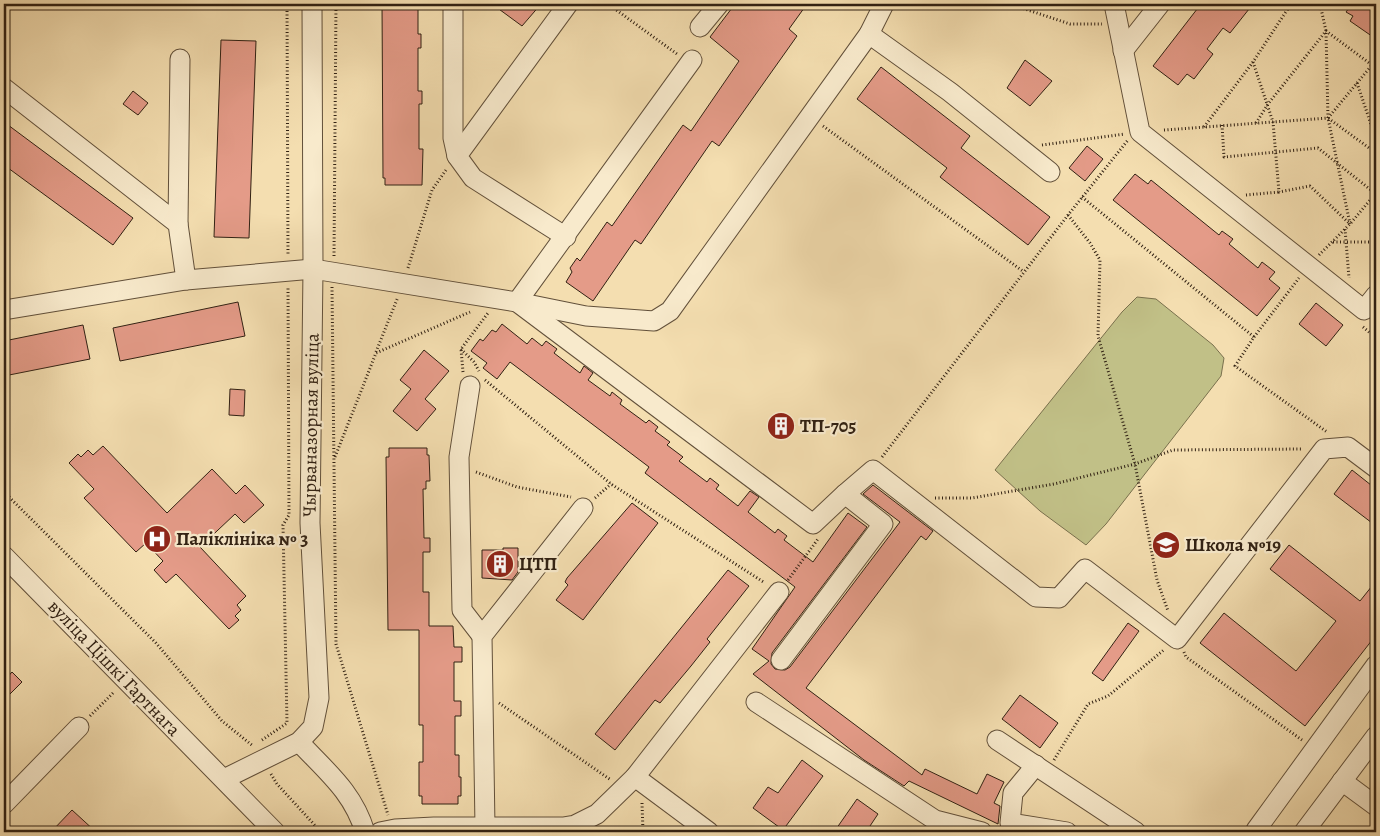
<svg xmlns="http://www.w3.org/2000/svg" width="1380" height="836" viewBox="0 0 1380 836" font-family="Alegreya,serif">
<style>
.green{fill:#c1c087;stroke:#79704d}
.building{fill:#e49b88;stroke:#312113}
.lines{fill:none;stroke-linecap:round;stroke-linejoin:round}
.minor-casing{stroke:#62503a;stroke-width:21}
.path{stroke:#312113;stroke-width:3;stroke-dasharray:1 2.5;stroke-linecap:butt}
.minor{stroke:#f8eacc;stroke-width:19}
.labels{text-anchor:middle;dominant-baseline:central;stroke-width:4.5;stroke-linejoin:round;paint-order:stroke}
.street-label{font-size:19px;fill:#312113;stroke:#f8eacc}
.poi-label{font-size:19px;font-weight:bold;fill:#312113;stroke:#f8eacc;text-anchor:start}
</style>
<rect width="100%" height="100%" fill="#f4deb0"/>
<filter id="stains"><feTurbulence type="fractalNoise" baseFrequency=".004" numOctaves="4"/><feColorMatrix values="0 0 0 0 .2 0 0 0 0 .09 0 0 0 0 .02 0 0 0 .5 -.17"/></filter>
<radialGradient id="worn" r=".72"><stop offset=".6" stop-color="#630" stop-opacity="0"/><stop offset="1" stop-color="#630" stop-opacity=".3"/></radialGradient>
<!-- green -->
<polygon class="green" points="1137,297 1156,299 1213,345 1224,358 1221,376 1106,524 1086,545 1040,511 995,470 1122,312"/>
<!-- building -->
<g class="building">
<polygon points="382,4 418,4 418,34 421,34 421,48 418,48 418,91 422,91 422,104 419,104 419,149 423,149 422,185 385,185 385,178 383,178"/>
<polygon points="492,4 541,4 522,26"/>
<polygon points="735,4 807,4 789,29 797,36 719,146 712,141 641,244 635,240 593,301 566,282 572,272 570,268 577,258 580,261 607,222 612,226 683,125 691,131 739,61 710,37"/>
<polygon points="1201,4 1253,4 1230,33 1223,28 1207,49 1213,54 1194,79 1187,74 1178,85 1153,66"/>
<polygon points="1352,4 1376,4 1376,39 1350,21 1353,16 1346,12"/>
<polygon points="221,40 256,41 249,238 214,237"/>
<polygon points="1025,60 1052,81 1030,106 1007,88"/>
<polygon points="881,67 970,136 961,148 1050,217 1028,245 940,177 947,168 857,99"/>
<polygon points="133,91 148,103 138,115 123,104"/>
<polygon points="4,122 133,218 113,245 4,165"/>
<polygon points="1087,146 1103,159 1085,181 1069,168"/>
<polygon points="1135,174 1148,184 1151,180 1219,235 1222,231 1233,239 1229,244 1258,268 1262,262 1275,272 1269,279 1280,288 1257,316 1113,200"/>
<polygon points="238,302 245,336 120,361 113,328"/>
<polygon points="1316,303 1343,325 1326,346 1299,324"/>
<polygon points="502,324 527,344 532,338 542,346 546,341 557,349 554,353 580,373 584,366 593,373 588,380 610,396 612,392 622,400 620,404 646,423 649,420 658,427 655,431 670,442 667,445 683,457 679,461 707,482 710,478 719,485 716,489 738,506 750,491 759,497 748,512 775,533 778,529 787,536 784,540 813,562 848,513 867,527 772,653 771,664 775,669 785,670 790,667 900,522 863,494 873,485 933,531 926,540 921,536 806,688 922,775 925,769 977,794 987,774 1004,782 994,803 1000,806 998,824 909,781 904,786 864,760 753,674 769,661 752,649 795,587 645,473 649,467 510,362 497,379 483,368 487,363 471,351 480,339 483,341 492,330 496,332"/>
<polygon points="83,325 90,359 4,376 4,341"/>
<polygon points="424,350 449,371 425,399 436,409 417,431 393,411 411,389 400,380"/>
<polygon points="230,389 245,390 244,416 229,415"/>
<polygon points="779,413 795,425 784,438 768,426"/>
<polygon points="103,446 167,513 212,469 236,494 245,485 264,505 244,523 235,514 200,547 246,596 237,605 241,610 235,616 239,620 229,629 176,574 166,583 154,570 163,561 146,543 136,552 84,498 94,489 69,463 78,454 81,457 88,450 93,455"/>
<polygon points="389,448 427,448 427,455 429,455 430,481 426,481 426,489 423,489 424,538 430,538 430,552 423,552 423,592 429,592 429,626 453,626 454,647 462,647 462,662 454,662 454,701 461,701 461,716 455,716 455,755 459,755 459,777 461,777 461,796 458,796 458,804 422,804 422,796 419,796 419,762 423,762 423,725 419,725 419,630 388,630 386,457 389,457"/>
<polygon points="1352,470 1376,489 1376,526 1334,494"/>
<polygon points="632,503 658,523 583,620 556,600 568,585 565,582 567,578"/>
<polygon points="1289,545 1360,601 1376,581 1376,635 1305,726 1200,643 1224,613 1296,671 1336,621 1270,569"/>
<polygon points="503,548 518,548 518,572 512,580 482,578 482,550 503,550"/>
<polygon points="728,570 749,586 707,639 710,642 691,666 660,703 655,700 615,750 595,734"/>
<polygon points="1128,623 1139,631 1103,681 1092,673"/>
<polygon points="12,672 22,682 4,700 4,681"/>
<polygon points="1020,695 1058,723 1040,748 1002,719"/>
<polygon points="802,760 823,776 783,830 753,808 768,787 778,793"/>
<polygon points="857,799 878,814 866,832 834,832"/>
<polygon points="72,810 96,832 51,832"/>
</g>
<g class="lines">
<defs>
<g id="minor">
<polyline points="453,4 453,138 457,156"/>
<polyline points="1114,4 1140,132 1364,310 1376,295"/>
<polyline points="700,27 719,4"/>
<polyline points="869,34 950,92 1050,172"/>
<polyline points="1123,51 1160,4"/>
<polyline points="692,60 517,302 813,524 845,494 883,524 781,660"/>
<polyline points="4,88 178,224 186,280"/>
<polyline points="178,224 180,59"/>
<polyline points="566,237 473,178 457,156 568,4"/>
<polyline points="4,310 186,280 313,269 517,302 586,316 654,321 670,311 869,34 884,4"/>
<polyline points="470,386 459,457 462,610 482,636"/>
<polyline points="845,494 873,470 1036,597 1059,598 1085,569 1177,639 1324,449 1348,447 1376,468"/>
<polyline points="4,556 275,832"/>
<polyline points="756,702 935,820 982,832"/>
<polyline points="997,740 1136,832"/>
<path d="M299,742c28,30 54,50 66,90"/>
<polyline points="1036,765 1013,793 1010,823 1067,832"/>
<polyline points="635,777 709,832"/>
<polyline points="224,779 299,742 313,727 319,698 310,523 313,269 312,4"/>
<polyline points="1342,781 1376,806"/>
<polyline points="4,804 79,727"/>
<polyline points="485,827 482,636 583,508"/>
<polyline points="1256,830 1376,665"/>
<polyline points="380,832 395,829 434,827 563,827 575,825 597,814 635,777 779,592"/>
<polyline points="1304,832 1376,736"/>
</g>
</defs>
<!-- minor casing -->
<use href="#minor" class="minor-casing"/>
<!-- path -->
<g class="path">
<polyline points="287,4 288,256"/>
<polyline points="608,4 677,54"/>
<polyline points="1010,4 1070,24 1102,24"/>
<polyline points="1253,62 1273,122 1279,192 1310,186 1350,224 1328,118 1376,153"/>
<polyline points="1357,83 1376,139"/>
<polyline points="1328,118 1372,65"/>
<polyline points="1256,123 1268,104 1326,31 1376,68"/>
<polyline points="1222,125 1224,157 1318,148 1376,194"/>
<polyline points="823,126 1024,272"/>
<polyline points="1204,127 1253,62 1291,4"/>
<polyline points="1164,130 1328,118 1326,31 1320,4"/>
<polyline points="1042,145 1125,134"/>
<polyline points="1246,195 1279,192"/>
<polyline points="1082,197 1254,337 1235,366 1327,432"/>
<polyline points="1068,215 1090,243 1100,260 1098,336 1135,464 1157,580 1168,611"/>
<polyline points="1345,229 1349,278"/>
<polyline points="1333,242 1376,242"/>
<polyline points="1319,255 1350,224 1376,193"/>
<polyline points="334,256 336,4"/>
<polyline points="408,268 432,190 446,170"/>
<polyline points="332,287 336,644 388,815"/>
<polyline points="1363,327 1376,338"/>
<polyline points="1254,337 1299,278"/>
<polyline points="461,349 474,362 479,371"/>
<polyline points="376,352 398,297"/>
<polyline points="463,372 461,349 488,313"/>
<polyline points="485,380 611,484 765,583"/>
<polyline points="335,457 376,353 470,312"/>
<polyline points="882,457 1068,215 1128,140"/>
<polyline points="476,472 517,487 571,497"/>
<polyline points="4,492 156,643 222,721 253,746"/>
<polyline points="595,498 611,484"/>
<polyline points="935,498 972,498 1054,484 1135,464 1173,450 1303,449"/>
<polyline points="788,580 818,539"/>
<polyline points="1184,652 1186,657 1302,740"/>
<polyline points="499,703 611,780"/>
<polyline points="90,716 114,692"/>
<polyline points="262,740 287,723 283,525 289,515 288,287"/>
<polyline points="1054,760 1088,704 1108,696 1165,649"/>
<polyline points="271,774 277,784 321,832"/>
<polyline points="642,803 643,832"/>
</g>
<!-- minor -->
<use href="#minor" class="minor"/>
</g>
<!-- icons -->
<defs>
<symbol id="building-disc" viewBox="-11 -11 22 22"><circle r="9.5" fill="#8f2418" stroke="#f8eacc"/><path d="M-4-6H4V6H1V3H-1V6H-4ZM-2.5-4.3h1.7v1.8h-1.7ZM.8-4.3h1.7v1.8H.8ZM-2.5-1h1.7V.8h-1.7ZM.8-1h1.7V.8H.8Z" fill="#fff"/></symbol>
<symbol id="hospital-disc" viewBox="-11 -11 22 22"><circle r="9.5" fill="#8f2418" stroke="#f8eacc"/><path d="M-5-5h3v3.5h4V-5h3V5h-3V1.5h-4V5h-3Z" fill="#fff"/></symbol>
<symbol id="school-disc" viewBox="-11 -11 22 22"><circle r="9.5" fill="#8f2418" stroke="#f8eacc"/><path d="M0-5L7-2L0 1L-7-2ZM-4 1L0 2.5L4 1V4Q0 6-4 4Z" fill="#fff"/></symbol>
</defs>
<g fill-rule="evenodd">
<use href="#building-disc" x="765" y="410" width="32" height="32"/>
<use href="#hospital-disc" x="141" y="523" width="32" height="32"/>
<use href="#school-disc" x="1150" y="529" width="32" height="32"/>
<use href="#building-disc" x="484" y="548" width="32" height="32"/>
</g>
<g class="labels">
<!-- street labels -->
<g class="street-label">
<text transform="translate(311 425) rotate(-89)">Чырваназорная вуліца</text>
<text transform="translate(114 668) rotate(46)">вуліца Цішкі Гартнага</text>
</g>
<!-- poi labels -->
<g class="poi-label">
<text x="800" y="426">ТП-705</text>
<text x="176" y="539">Паліклініка № 3</text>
<text x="1185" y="545">Школа №19</text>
<text x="519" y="564">ЦТП</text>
</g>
</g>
<!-- margin -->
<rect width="1380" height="836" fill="none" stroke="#f4deb0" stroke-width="20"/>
<rect x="5" y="5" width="1370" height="826" fill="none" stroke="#312113" stroke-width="2.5"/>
<rect x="10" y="10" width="1360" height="816" fill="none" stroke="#312113"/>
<rect width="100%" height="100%" filter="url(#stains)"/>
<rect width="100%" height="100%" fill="url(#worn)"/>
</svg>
